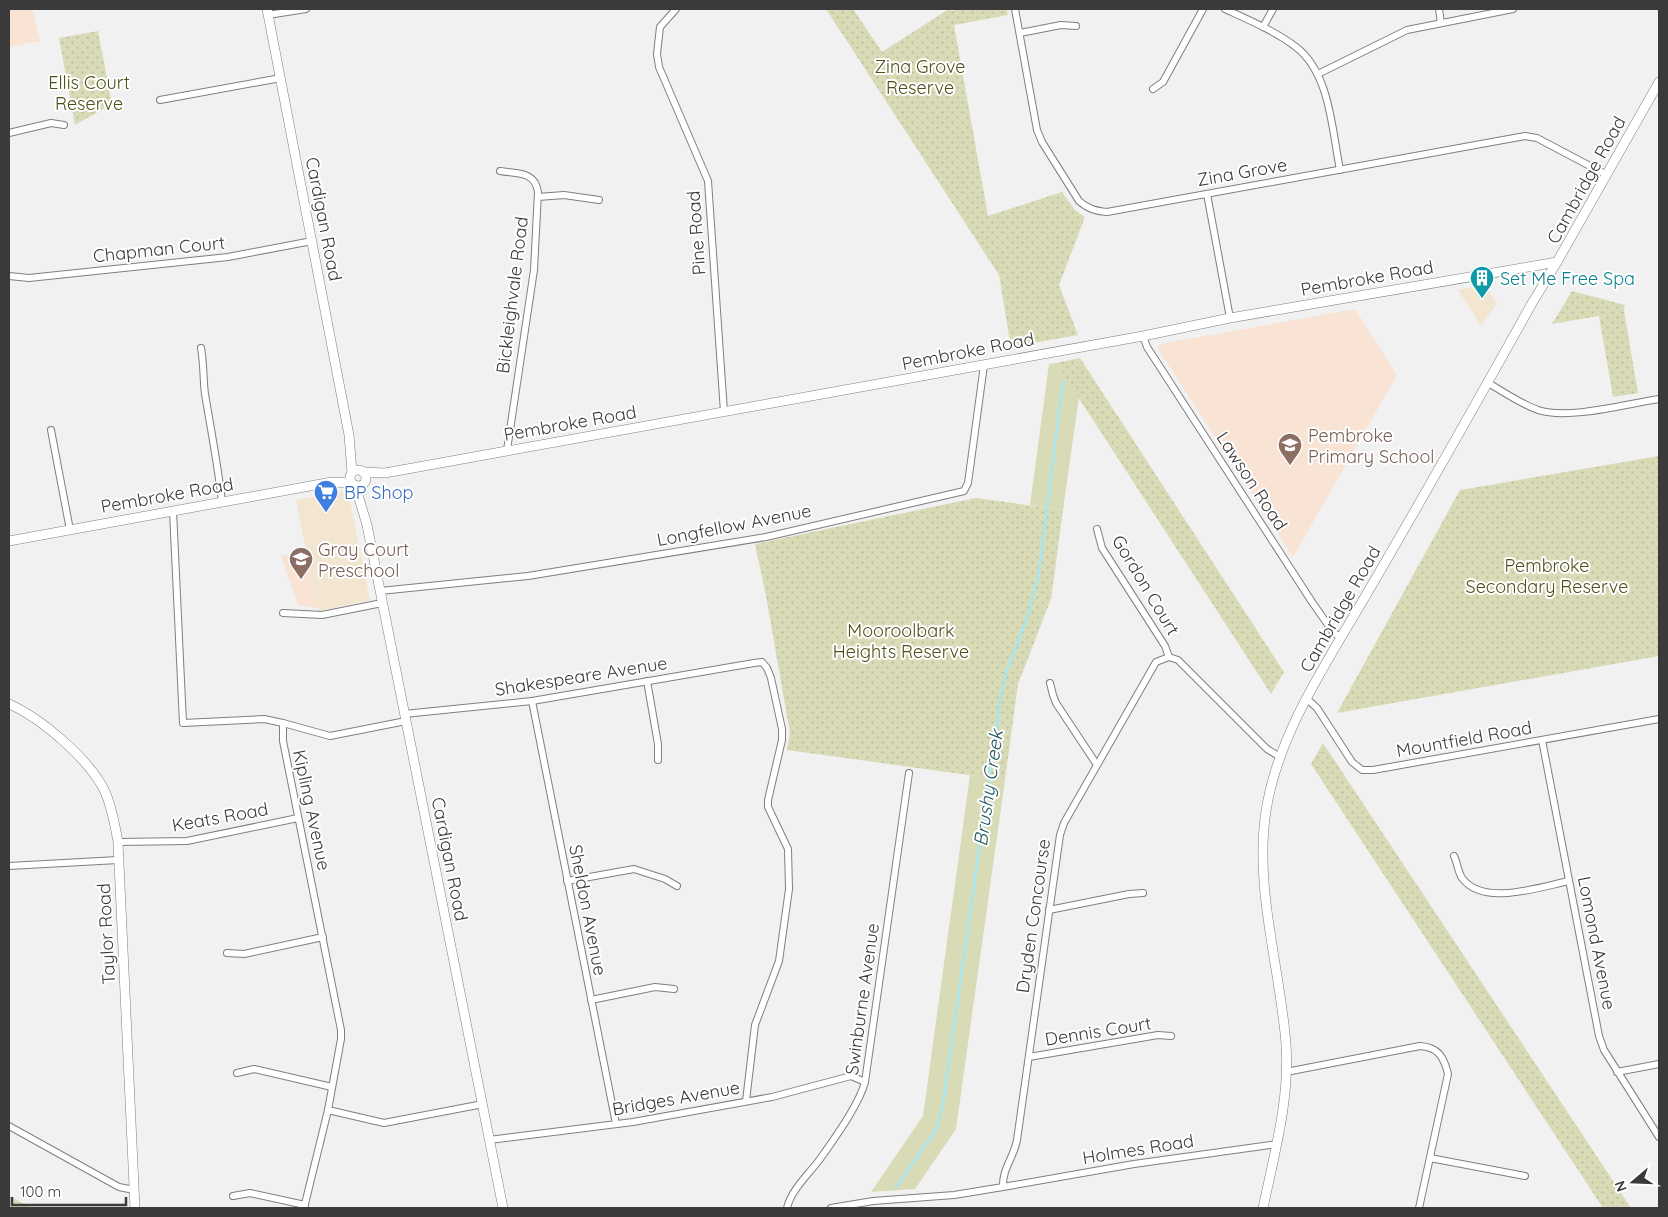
<svg xmlns="http://www.w3.org/2000/svg" width="1668" height="1217" viewBox="0 0 1668 1217" font-family="Quicksand,sans-serif">
<style>
.commercial{fill:#f2e6d1}
.education{fill:#f8e3d5}
.green{fill:#d9dbb7}
.park{fill:url(#park-dots)}
.lines{fill:none;stroke-linecap:round;stroke-linejoin:round}
.stream{stroke:#a6e6f3;stroke-width:2.5}
.street-casing{stroke:#7f7f80;stroke-width:8}
.secondary-casing{stroke:#7f7f80;stroke-width:10}
.street{stroke:#fff;stroke-width:6}
.secondary{stroke:#fff;stroke-width:9}
.labels{text-anchor:middle;dominant-baseline:central;stroke-width:4;stroke-linejoin:round;paint-order:stroke}
.park-label{font-size:18px;fill:#4f5017;stroke:#fff}
.street-label{font-size:18px;fill:#3a3a3b;stroke:#fff}
.culture-label{font-size:18px;fill:#0d838f;stroke:#fff;text-anchor:start}
.education-label{font-size:18px;fill:#785e54;stroke:#fff;text-anchor:start}
.shop-label{font-size:18px;fill:#366cbe;stroke:#fff;text-anchor:start}
.water-label{font-size:19px;font-style:italic;fill:#225761;stroke:#fff}
</style>
<defs>
<pattern id="park-dots" width="8" height="8" patternUnits="userSpaceOnUse" patternTransform="scale(1.25)"><rect width="8" height="8" fill="#d9dbb7"/><path d="M2 2h.1M6 6h.1" fill="none" stroke="#bbbd9e" stroke-width="1.8" stroke-linecap="round"/></pattern>
</defs>
<rect width="100%" height="100%" fill="#f1f1f2"/>
<!-- commercial -->
<g class="commercial">
<polygon points="1485,285 1497,304 1481,325 1458,290"/>
<polygon points="342,491 349,496 370,600 318,611 296,500"/>
</g>
<!-- education -->
<g class="education">
<polygon points="9,9 33,9 40,41 9,47"/>
<polygon points="1355,309 1397,375 1293,557 1158,349 1160,344"/>
<polygon points="306,550 317,608 298,605 281,556"/>
</g>
<!-- green -->
<g class="green">
<polygon points="1056,363 1079,397 1063,510 1030,505 1049,364"/>
<polygon points="970,775 1005,780 956,1129 915,1189 871,1192 923,1116"/>
<polygon points="9,1196 32,1208 9,1208"/>
</g>
<!-- park -->
<g class="park">
<polygon points="826,9 853,9 882,52 949,9 952,11 959,9 1007,9 1008,15 954,25 988,216 1062,192 1075,210 1085,217 1059,285 1078,335 1011,347 999,275"/>
<polygon points="98,31 112,104 75,125 59,38"/>
<polygon points="1572,291 1625,305 1624,311 1638,393 1613,397 1599,316 1552,324"/>
<polygon points="1080,358 1284,672 1271,694 1056,363"/>
<polygon points="1659,456 1659,656 1337,713 1460,490"/>
<polygon points="976,498 1063,510 1051,599 1018,684 1005,780 787,750 790,733 766,596 755,544"/>
<polygon points="1323,743 1631,1208 1603,1208 1311,764"/>
</g>
<g class="lines">
<!-- stream -->
<polyline class="stream" points="896,1187 936,1130 943,1104 1001,695 1006,673 1028,615 1039,571 1063,381"/>
<defs>
<g id="street">
<polyline points="676,9 660,27 657,54 659,67 708,181 724,412"/>
<path d="M1015,9l22,121 5,12 37,59c9,8 17,10 28,11l418,-76 12,2 70,37"/>
<path d="M1225,9c24,11 50,22 71,38 34,26 36,83 44,123"/>
<polyline points="1439,9 1441,23"/>
<polyline points="268,15 306,9"/>
<polyline points="1263,27 1273,9"/>
<polyline points="1020,33 1061,25 1076,26"/>
<polyline points="1318,74 1407,30 1513,9"/>
<polyline points="1153,89 1163,82 1203,9"/>
<polyline points="160,100 281,78"/>
<polyline points="9,133 51,123 64,125"/>
<path d="M500,171c17,3 35,0 38,21l-4,78 -27,180"/>
<polyline points="1207,194 1230,318"/>
<polyline points="538,197 564,195 599,200"/>
<polyline points="9,276 29,278 228,257 312,241"/>
<polyline points="1143,336 1147,347 1312,602 1333,632 1341,638"/>
<path d="M201,348c3,16 2,31 4,46 6,36 13,72 17,108"/>
<path d="M1488,383c16,9 33,21 50,27 31,10 88,-6 121,-11"/>
<polyline points="51,430 70,530"/>
<polyline points="173,511 183,723 264,719 283,723 283,741 341,1030 341,1039 328,1110 304,1208"/>
<polyline points="1097,529 1102,548 1165,646 1169,657"/>
<polyline points="380,591 528,576 766,537 964,491 968,483 984,365"/>
<polyline points="283,613 322,615 382,603"/>
<polyline points="647,681 658,744 658,760"/>
<polyline points="1050,683 1053,695 1056,703 1097,765"/>
<polyline points="1307,699 1317,708 1352,762 1362,770 1373,770 1659,719"/>
<polyline points="532,701 616,1124"/>
<polyline points="404,714 532,701 754,663 762,662 767,668 771,678 782,729 782,740 768,800 768,807 788,849 789,889 779,961 755,1025 746,1101"/>
<polyline points="283,723 330,736 406,721"/>
<polyline points="1542,740 1599,1036 1604,1050 1659,1137"/>
<polyline points="118,842 187,841 298,818"/>
<path d="M1454,856c3,6 4,16 8,22 21,29 78,9 107,3"/>
<polyline points="9,866 118,860"/>
<polyline points="567,881 634,869 665,879 677,886"/>
<polyline points="1049,910 1129,894 1143,893"/>
<polyline points="227,953 244,954 323,937"/>
<polyline points="591,1000 655,987 674,989"/>
<polyline points="1029,1057 1158,1035 1171,1036"/>
<path d="M1286,1072l134,-26c18,1 24,11 28,28l-29,134"/>
<polyline points="1617,1072 1659,1064"/>
<polyline points="237,1073 254,1069 332,1087"/>
<polyline points="328,1110 384,1123 483,1104"/>
<polyline points="9,1126 119,1187 134,1190"/>
<polyline points="489,1140 633,1122 772,1097 851,1076 865,1082"/>
<polyline points="1430,1158 1525,1176"/>
<polyline points="1003,1187 1134,1164 1277,1144"/>
<polyline points="233,1196 250,1193 305,1205"/>
<path d="M787,1208c4,-18 22,-34 33,-49 14,-20 39,-54 45,-77l44,-309"/>
<path d="M831,1208l42,-7 81,-6 49,-8c-1,-18 11,-30 14,-47l43,-305 4,-12 92,-161 13,-5 9,3 89,89 13,8"/>
</g>
<g id="secondary">
<polyline points="267,9 349,435 352,472"/>
<circle cx="358" cy="478" r="8"/>
<polyline points="363,472 385,473 1143,336 1230,318 1557,262"/>
<polyline points="355,485 367,525 503,1208"/>
<polyline points="9,541 332,482 352,483"/>
<path d="M9,704c32,14 83,57 97,90 6,15 9,31 12,48l17,366"/>
<path d="M1263,1208c11,-53 27,-109 23,-164 -6,-78 -32,-155 -20,-233 12,-79 64,-153 103,-221 55,-94 109,-190 162,-285l26,-43 102,-180"/>
</g>
</defs>
<!-- street casing -->
<use href="#street" class="street-casing"/>
<!-- secondary casing -->
<use href="#secondary" class="secondary-casing"/>
<!-- street -->
<use href="#street" class="street"/>
<!-- secondary -->
<use href="#secondary" class="secondary"/>
</g>
<!-- icons -->
<defs>
<symbol id="building-pin" viewBox="-11 -11 22 30"><path d="M0 17L-7.5 6A9.5 9.5 0 1 1 7.5 6Z" fill="#0f9aa8" stroke="#fff"/><path d="M-4-6H4V6H1V3H-1V6H-4ZM-2.5-4.3h1.7v1.8h-1.7ZM.8-4.3h1.7v1.8H.8ZM-2.5-1h1.7V.8h-1.7ZM.8-1h1.7V.8H.8Z" fill="#fff"/></symbol>
<symbol id="school-pin" viewBox="-11 -11 22 30"><path d="M0 17L-7.5 6A9.5 9.5 0 1 1 7.5 6Z" fill="#8d6e63" stroke="#fff"/><path d="M0-5L7-2L0 1L-7-2ZM-4 1L0 2.5L4 1V4Q0 6-4 4Z" fill="#fff"/></symbol>
<symbol id="supermarket-pin" viewBox="-11 -11 22 30"><path d="M0 17L-7.5 6A9.5 9.5 0 1 1 7.5 6Z" fill="#3f7fe0" stroke="#fff"/><path d="M-6-5.5h2.5l.6 2H6L4.5 2H-2.5L-4.4-4H-6ZM-1.5 3.2a1.3 1.3 0 1 0 .1 0ZM3 3.2a1.3 1.3 0 1 0 .1 0Z" fill="#fff"/></symbol>
</defs>
<g fill-rule="evenodd">
<use href="#building-pin" x="1468" y="264" width="28" height="38"/>
<use href="#school-pin" x="1276" y="431" width="28" height="38"/>
<use href="#supermarket-pin" x="312" y="478" width="28" height="38"/>
<use href="#school-pin" x="287" y="545" width="28" height="38"/>
</g>
<g class="labels">
<!-- park labels -->
<g class="park-label">
<text x="920" y="66">Zina Grove<tspan x="920" dy="21">Reserve</tspan></text>
<text x="89" y="82">Ellis Court<tspan x="89" dy="21">Reserve</tspan></text>
<text x="1547" y="565">Pembroke<tspan x="1547" dy="21">Secondary Reserve</tspan></text>
<text x="901" y="630">Mooroolbark<tspan x="901" dy="21">Heights Reserve</tspan></text>
</g>
<!-- street labels -->
<g class="street-label">
<text transform="translate(1242 172) rotate(-10)">Zina Grove</text>
<text transform="translate(1586 180) rotate(-61)">Cambridge Road</text>
<text transform="translate(324 219) rotate(79)">Cardigan Road</text>
<text transform="translate(696 233) rotate(-94)">Pine Road</text>
<text transform="translate(159 249) rotate(-6)">Chapman Court</text>
<text transform="translate(1367 278) rotate(-10)">Pembroke Road</text>
<text transform="translate(512 295) rotate(-83)">Bickleighvale Road</text>
<text transform="translate(968 351) rotate(-11)">Pembroke Road</text>
<text transform="translate(570 423) rotate(-10)">Pembroke Road</text>
<text transform="translate(1252 481) rotate(57)">Lawson Road</text>
<text transform="translate(167 495) rotate(-10)">Pembroke Road</text>
<text transform="translate(734 525) rotate(-11)">Longfellow Avenue</text>
<text transform="translate(1146 585) rotate(59)">Gordon Court</text>
<text transform="translate(1340 609) rotate(-60)">Cambridge Road</text>
<text transform="translate(581 676) rotate(-9)">Shakespeare Avenue</text>
<text transform="translate(1464 739) rotate(-10)">Mountfield Road</text>
<text transform="translate(312 810) rotate(78)">Kipling Avenue</text>
<text transform="translate(220 817) rotate(-10)">Keats Road</text>
<text transform="translate(450 859) rotate(79)">Cardigan Road</text>
<text transform="translate(588 910) rotate(79)">Sheldon Avenue</text>
<text transform="translate(1033 916) rotate(-82)">Dryden Concourse</text>
<text transform="translate(106 934) rotate(-93)">Taylor Road</text>
<text transform="translate(1597 943) rotate(79)">Lomond Avenue</text>
<text transform="translate(862 999) rotate(-82)">Swinburne Avenue</text>
<text transform="translate(1098 1031) rotate(-9)">Dennis Court</text>
<text transform="translate(676 1098) rotate(-10)">Bridges Avenue</text>
<text transform="translate(1138 1149) rotate(-9)">Holmes Road</text>
</g>
<!-- culture labels -->
<g class="culture-label">
<text x="1500" y="278">Set Me Free Spa</text>
</g>
<!-- education labels -->
<g class="education-label">
<text x="1308" y="435">Pembroke<tspan x="1308" dy="21">Primary School</tspan></text>
<text x="318" y="549">Gray Court<tspan x="318" dy="21">Preschool</tspan></text>
</g>
<!-- shop labels -->
<g class="shop-label">
<text x="344" y="492">BP Shop</text>
</g>
<!-- water labels -->
<g class="water-label">
<text transform="translate(988 788) rotate(-82)">Brushy Creek</text>
</g>
</g>
<!-- border -->
<rect width="1668" height="1217" fill="none" stroke="#3a3a3b" stroke-width="20"/>
<!-- north arrow -->
<g transform="translate(1633 1182) rotate(251)" stroke="#ffffff" stroke-width="4" paint-order="stroke">
<path d="M0-4L9 19L0 12L-9 19Z" fill="#3a3a3b"/>
<text y="-8" font-size="14" font-weight="bold" text-anchor="middle" fill="#3a3a3b">N</text>
</g>
<!-- scale -->
<path d="M12 1197v8h114v-8" fill="none" stroke="#3a3a3b" stroke-width="2.5"/>
<text x="20" y="1197" font-size="15" fill="#3a3a3b" stroke="#ffffff" stroke-width="4" paint-order="stroke">100 m</text>
</svg>
